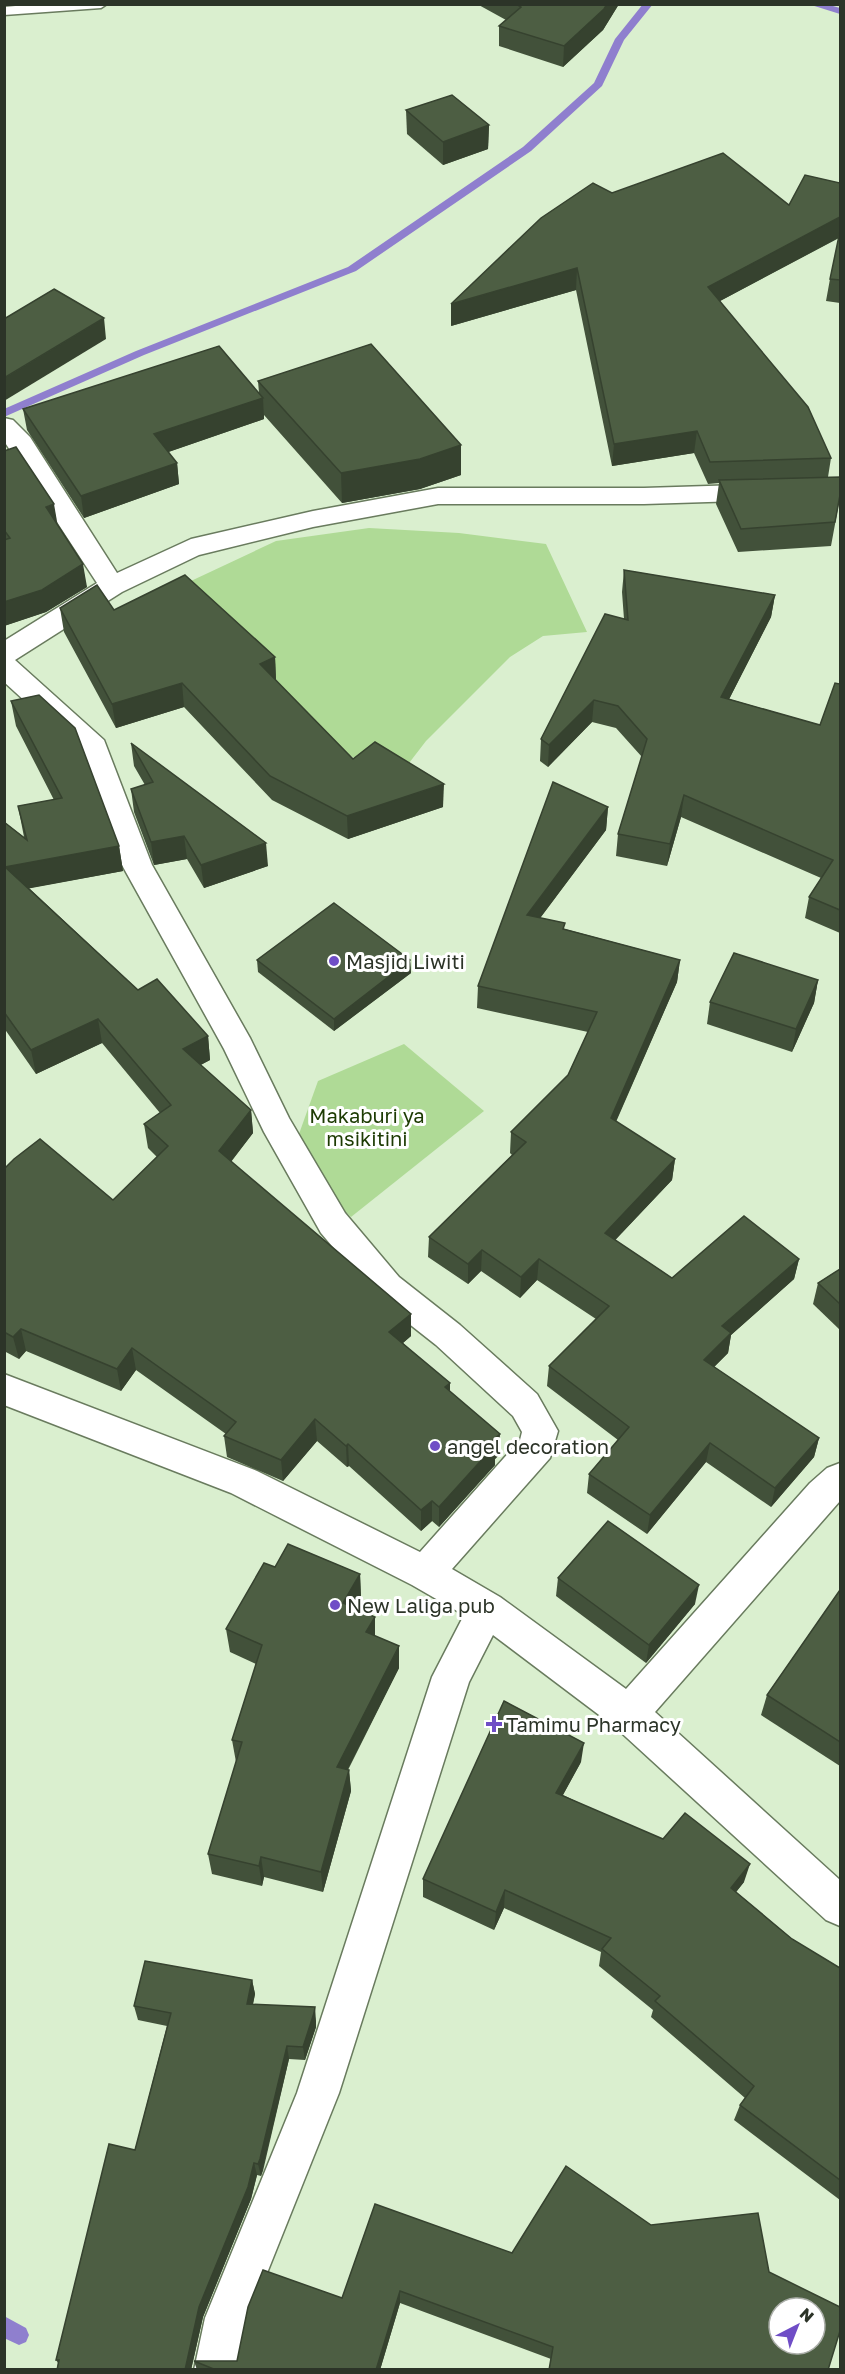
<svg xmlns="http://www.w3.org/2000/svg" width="845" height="2374" viewBox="0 0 845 2374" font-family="'Golos Text',sans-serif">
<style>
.green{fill:#afda96}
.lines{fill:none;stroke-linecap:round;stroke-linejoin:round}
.stream{fill:#8f7fce;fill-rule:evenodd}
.lane-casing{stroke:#697b5e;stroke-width:3}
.street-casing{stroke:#697b5e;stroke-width:3}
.lane{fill:#fff;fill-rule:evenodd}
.street{fill:#fff;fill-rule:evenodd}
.wall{fill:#42513a}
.shaded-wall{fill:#36422f}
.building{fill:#4d5e43;stroke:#36422f;stroke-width:1.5;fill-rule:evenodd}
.poi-dot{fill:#6f4dc6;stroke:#fff;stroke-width:2}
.labels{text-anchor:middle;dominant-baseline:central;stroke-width:6;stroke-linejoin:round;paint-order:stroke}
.poi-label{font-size:20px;fill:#2c3428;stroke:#fff;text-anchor:start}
.park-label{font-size:20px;fill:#1d3b03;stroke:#fff}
</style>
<rect width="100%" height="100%" fill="#daefcf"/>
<!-- green -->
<g class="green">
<polygon points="369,528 459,533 546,544 587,632 543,636 510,657 426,741 396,780 266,711 161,595 276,541"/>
<polygon points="404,1044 484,1111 351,1217 290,1159 318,1081"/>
</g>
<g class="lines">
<!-- stream -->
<g class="stream">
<polygon points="643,4 653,4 624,40 602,86 531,151 356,271 144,355 4,417 4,409 136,351 348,267 523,147 594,83 615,39"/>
<polygon points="808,4 826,4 840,8 840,14"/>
<polygon points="4,2316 26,2328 29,2335 26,2342 19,2345 4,2338"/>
</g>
<defs>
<polygon id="lane" points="38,4 107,4 101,8 4,15 4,7"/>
<polygon id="street" points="4,418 13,420 30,437 117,573 191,539 313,511 438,488 644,488 840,482 840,498 644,504 438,504 313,527 199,555 122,592 15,660 104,740 152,865 250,1038 289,1118 345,1213 399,1277 460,1325 537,1394 558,1431 550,1458 452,1569 500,1597 626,1689 810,1483 827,1468 840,1463 840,1501 655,1712 840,1880 840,1926 826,1920 615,1727 493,1635 469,1682 339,2093 249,2318 239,2370 194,2370 205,2318 297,2093 432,1677 464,1615 412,1585 231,1493 4,1405 4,1374 257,1471 420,1552 520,1440 522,1432 513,1416 436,1345 375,1297 321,1233 264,1132 224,1049 122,865 81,752 4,682 4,641 97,583 4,441"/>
</defs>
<!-- lane casing -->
<use href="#lane" class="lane-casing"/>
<!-- street casing -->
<use href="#street" class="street-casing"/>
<!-- lane -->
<use href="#lane" class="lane"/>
<!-- street -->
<use href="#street" class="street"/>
</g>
<!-- wall -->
<g class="wall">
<polygon points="477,4 619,4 603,30 563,67 499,46 499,26 506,20"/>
<polygon points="406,110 489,125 488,149 443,165 407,134"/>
<polygon points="840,183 840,303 826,301 830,279 839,238 720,301 831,458 828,477 840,497 831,546 738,552 716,504 719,483 708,484 694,453 612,466 576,290 451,326 612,193 789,205"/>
<polygon points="258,381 461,475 420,489 342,503 264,415 264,419 168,452 177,463 179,484 84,518 27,430 23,409 259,393"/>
<polygon points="4,451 57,524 87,587 46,612 4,626"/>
<polygon points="624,570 775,595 771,617 729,699 820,725 840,684 840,933 805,918 809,897 821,878 681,817 667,866 616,856 618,834 642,757 616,728 592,722 548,767 540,761 541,739 624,619 622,592"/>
<polygon points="60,608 114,610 275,657 276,681 353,759 443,807 348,839 272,800 184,707 116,728 64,632"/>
<polygon points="11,701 119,846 123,871 29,888 138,990 208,1036 210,1060 200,1065 251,1110 253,1133 231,1162 411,1314 411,1336 403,1343 450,1392 499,1455 495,1459 495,1465 439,1527 432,1521 421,1531 349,1466 347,1467 317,1441 283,1481 227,1457 224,1436 226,1434 136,1370 121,1391 26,1351 19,1359 4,1351 4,1169 113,1200 157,1157 148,1148 144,1124 160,1113 102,1043 36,1074 4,1028 4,822 24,837 18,806 54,800 16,726"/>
<polygon points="131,743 268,866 204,888 187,859 154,865 134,812 131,789 145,785 134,766"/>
<polygon points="608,807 606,830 540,918 565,929 680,960 677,982 616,1122 675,1159 672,1180 615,1240 672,1278 799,1259 794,1279 731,1335 728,1353 714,1367 819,1438 814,1457 771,1507 706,1462 647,1534 587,1493 589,1474 618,1440 547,1386 549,1366 596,1319 537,1280 520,1298 481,1271 468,1284 428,1257 429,1237 512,1155 510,1153 511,1132 568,1075 588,1032 477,1008 478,986"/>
<polygon points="257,960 410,960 411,973 334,1031 258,972"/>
<polygon points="818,980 814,1003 792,1052 707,1024 710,1002"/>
<polygon points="840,1269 840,1330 813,1304 818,1283"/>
<polygon points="275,1567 360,1574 361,1598 355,1608 375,1617 375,1636 399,1668 348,1770 349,1770 351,1791 323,1892 264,1877 262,1886 212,1874 208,1854 236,1762 232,1740 256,1664 230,1652 226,1629"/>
<polygon points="558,1578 695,1604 646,1663 556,1596"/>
<polygon points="840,1590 840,1766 761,1715 767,1695"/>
<polygon points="581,1762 563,1795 744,1882 736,1892 792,1939 840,1968 840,2200 734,2120 740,2105 745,2098 651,2017 653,2010 599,1966 601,1952 504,1908 494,1930 423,1897 423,1879"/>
<polygon points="252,1980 255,1994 253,2004 316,2021 316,2027 305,2060 289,2059 263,2171 261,2176 257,2175 251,2199 203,2317 191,2370 57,2370 58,2363 56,2360 135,2150 167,2026 138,2020 134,2006"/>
<polygon points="651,2225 551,2359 400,2303 380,2370 197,2370 194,2361 237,2361 342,2298 512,2253"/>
</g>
<!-- shaded-wall -->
<g class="shaded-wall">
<polygon points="607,4 619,4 603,30 563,67 564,46"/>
<polygon points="489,125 488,149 443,165 443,142"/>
<polygon points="840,217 840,237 705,309 708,287"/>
<polygon points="577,268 576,290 451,326 451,304"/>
<polygon points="104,318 106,339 4,401 4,378"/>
<polygon points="263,398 264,419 157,456 154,434"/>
<polygon points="697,431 694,453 612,466 614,444"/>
<polygon points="461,445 461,475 420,489 342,503 341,473"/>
<polygon points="177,463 179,484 84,518 81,496"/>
<polygon points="54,504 58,527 46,507"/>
<polygon points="83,564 87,587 46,612 4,626 4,602"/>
<polygon points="775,595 771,617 719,719 721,697"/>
<polygon points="275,657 276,680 261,688 260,664"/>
<polygon points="182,683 184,707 116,728 112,704"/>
<polygon points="594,700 592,722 548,767 549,745"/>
<polygon points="444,784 443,807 348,839 347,816"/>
<polygon points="684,795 681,817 667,866 670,844"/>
<polygon points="608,807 606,830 526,937 527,915"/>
<polygon points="184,836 187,859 154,865 151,842"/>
<polygon points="266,843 268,866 204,888 201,865"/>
<polygon points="119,846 123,871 10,892 5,867"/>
<polygon points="410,960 411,973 334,1031 334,1019"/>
<polygon points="680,960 677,982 608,1139 611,1118"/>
<polygon points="818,980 814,1003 792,1052 796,1029"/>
<polygon points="98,1019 102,1043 36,1074 31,1050"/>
<polygon points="208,1036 210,1060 186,1073 183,1049"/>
<polygon points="251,1110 253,1133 221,1174 219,1151"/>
<polygon points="675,1159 672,1180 603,1253 605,1233"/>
<polygon points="482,1250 481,1271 468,1284 468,1264"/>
<polygon points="539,1259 537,1280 520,1298 521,1277"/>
<polygon points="799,1259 794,1279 731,1335 728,1353 701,1380 704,1360 722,1326"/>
<polygon points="411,1314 411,1336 390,1354 389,1332"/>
<polygon points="21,1329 26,1351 19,1359 13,1337"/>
<polygon points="132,1348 136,1370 121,1391 117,1369"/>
<polygon points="450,1383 450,1404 445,1387"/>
<polygon points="315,1419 317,1441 283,1481 281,1460"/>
<polygon points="500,1434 499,1455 495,1459 495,1465 439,1527 439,1507 492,1441"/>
<polygon points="819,1438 814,1457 771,1507 775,1488"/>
<polygon points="710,1443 706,1462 647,1534 650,1515"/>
<polygon points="348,1444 349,1466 347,1467 346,1446"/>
<polygon points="432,1501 432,1521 421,1531 421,1510"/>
<polygon points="360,1574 361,1598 345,1626 343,1603"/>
<polygon points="699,1585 695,1604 646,1663 649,1645"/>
<polygon points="375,1617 375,1640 366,1632"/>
<polygon points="399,1646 399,1668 338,1788 337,1767"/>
<polygon points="584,1743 581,1762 554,1811 556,1793"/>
<polygon points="349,1770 351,1791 323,1892 321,1872"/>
<polygon points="261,1857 264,1877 262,1886 259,1866"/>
<polygon points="750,1864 744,1882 725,1906 731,1888"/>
<polygon points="505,1890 504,1908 494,1930 496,1912"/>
<polygon points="252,1980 255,1994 250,2018 247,2004"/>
<polygon points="315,2007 316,2021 316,2027 305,2060 303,2047"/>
<polygon points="287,2046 289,2059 261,2176 258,2164"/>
<polygon points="254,2163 257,2175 251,2199 203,2317 191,2370 185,2370 199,2307"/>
<polygon points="400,2291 400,2303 380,2370 376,2370"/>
</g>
<!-- building -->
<g class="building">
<polygon points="516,4 607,4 604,9 564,46 499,26 521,7"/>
<polygon points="452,95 489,125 443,142 406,110"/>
<polygon points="723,153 789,205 805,175 840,183 840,217 708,287 808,407 831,458 710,462 697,431 614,444 577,268 451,304 541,218 593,183 612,193"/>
<polygon points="840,231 840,280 830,279"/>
<polygon points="54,289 104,318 4,378 4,319"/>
<polygon points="371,344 461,445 420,459 341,473 258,381"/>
<polygon points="219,346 263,398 154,434 177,463 81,496 23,409"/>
<polygon points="16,447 54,504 46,507 83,564 42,590 4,602 4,540 10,538 4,530 4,451"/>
<polygon points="840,477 840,495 835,522 741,529 719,480"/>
<polygon points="624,570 775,595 721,697 820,725 835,683 840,684 840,910 809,897 833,860 684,795 670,844 618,834 647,739 618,706 594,700 549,745 541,739 605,614 628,620"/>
<polygon points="185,575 275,657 260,664 353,759 375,742 444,784 347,816 270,776 182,683 112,704 60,608 97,585 114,610"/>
<polygon points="39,695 75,728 119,846 5,867 138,990 157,979 208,1036 183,1049 251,1110 219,1151 411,1314 389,1332 450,1383 445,1387 500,1434 492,1441 496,1444 439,1507 432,1501 421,1510 348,1444 346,1446 315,1419 281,1460 224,1436 236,1422 132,1348 117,1369 21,1329 13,1337 4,1332 4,1169 14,1159 40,1139 113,1200 168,1146 144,1124 171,1105 98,1019 31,1050 4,1012 4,822 27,840 18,806 62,798 11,701"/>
<polygon points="131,743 266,843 201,865 184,836 151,842 131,789 153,782"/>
<polygon points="553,782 608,807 527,915 565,923 563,929 680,960 611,1118 675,1159 605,1233 672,1278 744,1216 799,1259 722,1326 731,1333 704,1360 819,1438 775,1488 710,1443 650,1515 589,1474 629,1427 549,1366 609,1306 539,1259 521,1277 482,1250 468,1264 429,1237 526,1142 511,1132 568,1075 597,1012 478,986"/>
<polygon points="334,903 410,960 334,1019 257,960"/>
<polygon points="734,953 818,980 796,1029 710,1002"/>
<polygon points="840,1269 840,1304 818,1283"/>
<polygon points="608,1521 699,1585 649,1645 558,1578"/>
<polygon points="288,1544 360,1574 343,1603 375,1617 366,1632 399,1646 337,1767 349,1770 321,1872 261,1857 259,1866 208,1854 242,1742 232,1740 262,1645 226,1629 264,1563 275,1567"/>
<polygon points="840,1590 840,1742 767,1695"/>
<polygon points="504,1701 584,1743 556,1793 663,1839 685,1813 750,1864 731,1888 792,1939 840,1968 840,2180 740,2105 754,2086 655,2001 660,1996 602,1949 611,1938 505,1890 496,1912 423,1879"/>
<polygon points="145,1961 252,1980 247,2004 315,2007 314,2013 303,2047 287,2046 260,2159 258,2164 254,2163 248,2187 199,2307 185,2370 57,2370 59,2360 56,2360 109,2144 135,2150 171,2013 134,2006"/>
<path d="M566,2166l85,59 107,-12 11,59 71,35v24l-12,39h-279l4,-23 -153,-56 -24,79h-160l-22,-9h43l11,-54 15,-37 79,28 33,-94 137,49zM779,2308h36v36h-36z"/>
</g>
<!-- markers -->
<g class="poi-dot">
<circle cx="334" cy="961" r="6"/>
<circle cx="435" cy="1446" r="6"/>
<circle cx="335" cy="1605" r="6"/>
<path d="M491 1715h6v6h6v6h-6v6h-6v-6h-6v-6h6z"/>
</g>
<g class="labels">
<!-- poi labels -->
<g class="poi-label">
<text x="346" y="961">Masjid Liwiti</text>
<text x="447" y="1446">angel decoration</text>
<text x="347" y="1605">New Laliga pub</text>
<text x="506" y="1724">Tamimu Pharmacy</text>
</g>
<!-- park labels -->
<g class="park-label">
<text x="367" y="1115">Makaburi ya<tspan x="367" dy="23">msikitini</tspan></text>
</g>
</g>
<!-- border -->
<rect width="845" height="2374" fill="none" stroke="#2c3428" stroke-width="12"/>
<!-- north arrow -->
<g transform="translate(797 2326) rotate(42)"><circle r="28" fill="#ffffff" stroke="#abaea9" stroke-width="1.5"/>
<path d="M0-4.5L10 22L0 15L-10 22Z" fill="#6f4dc6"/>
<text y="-9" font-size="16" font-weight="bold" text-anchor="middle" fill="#2c3428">N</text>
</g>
</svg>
